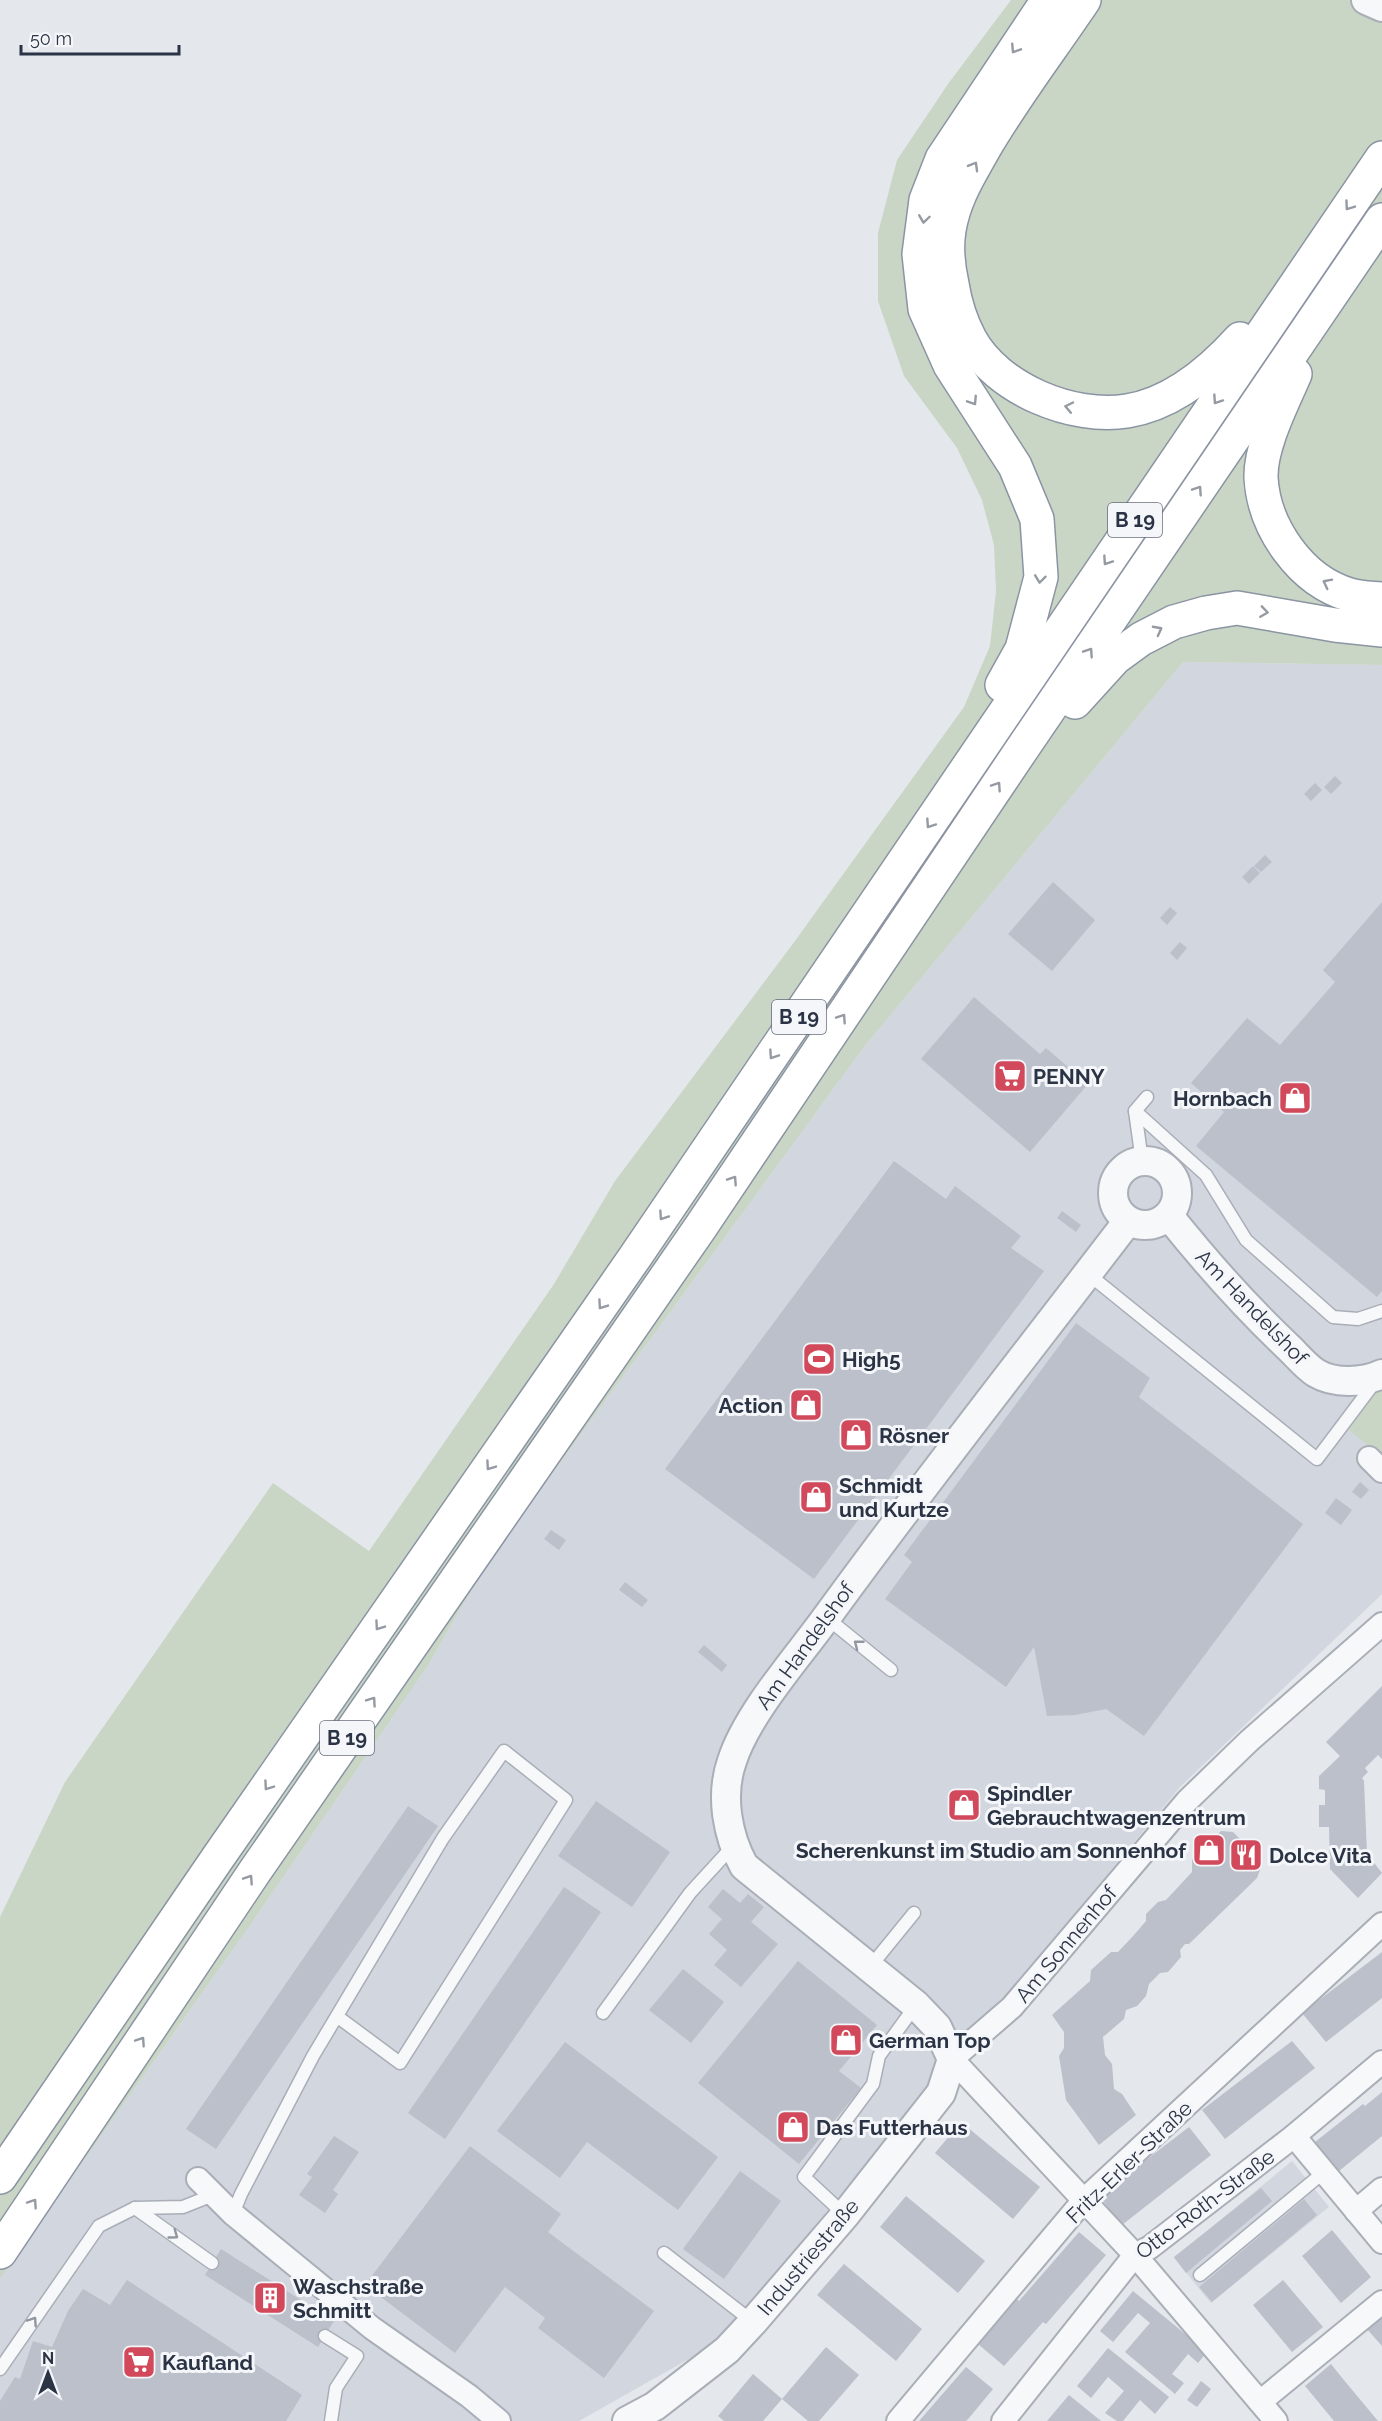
<svg xmlns="http://www.w3.org/2000/svg" width="1382" height="2421" viewBox="0 0 1382 2421" font-family="Raleway,sans-serif">
<style>
.built{fill:#d2d6de}
.green{fill:#c9d6c5}
.building{fill:#bbc0ca}
.lines{fill:none;stroke-linecap:round;stroke-linejoin:round}
.service-casing{stroke:#a9aeb7;stroke-width:15}
.minor-casing{stroke:#a9aeb7;stroke-width:26}
.tertiary-casing{stroke:#a9aeb7;stroke-width:32}
.trunk-casing{stroke:#8b94a3;stroke-width:36}
.service{stroke:#f7f8fa;stroke-width:12}
.minor{stroke:#f7f8fa;stroke-width:22}
.tertiary{stroke:#f7f8fa;stroke-width:28}
.trunk{stroke:#fff;stroke-width:33}
.oneway{stroke:#959aa2}
.oneway2{stroke:#9196a0}
.labels{text-anchor:middle;dominant-baseline:central;stroke-width:6;stroke-linejoin:round;paint-order:stroke}
.shield{fill:#f4f6f9;stroke:#676e7b;stroke-width:1.5}
.shield-label{font-size:20px;font-weight:bold;fill:#2b3445}
.poi-label{font-size:21px;font-weight:bold;fill:#2b3445;stroke:#f4f6f9;text-anchor:start}
.street-label{font-size:21px;fill:#2b3445;stroke:#f4f6f9}
</style>
<rect width="100%" height="100%" fill="#e4e7ec"/>
<!-- built -->
<g class="built">
<polygon points="1183,662 1382,665 1382,1375 1374,1449 1382,1457 1382,1594 1181,1786 717,2343 579,2421 0,2421 0,2279 260,1911 429,1664 486,1564 864,1047"/>
<polygon points="1292,2161 1329,2207 1211,2303 1174,2258"/>
</g>
<!-- green -->
<g class="green">
<polygon points="1011,0 1382,0 1382,665 1183,662 864,1047 486,1564 429,1664 260,1911 0,2279 0,1917 65,1782 273,1483 369,1551 554,1284 615,1181 792,945 964,707 990,646 996,591 994,545 982,500 957,448 904,376 878,301 878,233 897,160 948,84"/>
<polygon points="1382,1375 1382,1457 1343,1425"/>
</g>
<!-- building -->
<g class="building">
<polygon points="1335,776 1342,783 1331,794 1324,787"/>
<polygon points="1315,783 1322,790 1311,801 1304,794"/>
<polygon points="1265,855 1272,862 1261,872 1254,866"/>
<polygon points="1253,866 1260,873 1249,884 1242,877"/>
<polygon points="1053,882 1095,920 1052,971 1008,934"/>
<polygon points="1382,902 1382,1291 1377,1297 1196,1146 1224,1112 1191,1083 1247,1018 1280,1045 1335,982 1323,970"/>
<polygon points="1170,907 1177,913 1167,925 1160,918"/>
<polygon points="1180,942 1187,948 1177,960 1170,953"/>
<polygon points="974,997 1040,1054 1046,1048 1088,1084 1030,1152 921,1059"/>
<polygon points="894,1161 946,1199 955,1186 1021,1236 1011,1248 1044,1271 814,1579 665,1469"/>
<polygon points="1062,1211 1081,1225 1076,1232 1057,1218"/>
<polygon points="1076,1323 1150,1378 1139,1397 1303,1524 1144,1736 1106,1709 1075,1715 1047,1716 1034,1647 1006,1687 885,1599 912,1562 904,1555"/>
<polygon points="1360,1482 1369,1490 1361,1499 1352,1492"/>
<polygon points="1336,1498 1352,1510 1341,1525 1325,1513"/>
<polygon points="551,1530 566,1540 559,1550 544,1539"/>
<polygon points="625,1582 648,1600 642,1607 619,1590"/>
<polygon points="704,1645 727,1665 722,1672 698,1652"/>
<polygon points="1382,1686 1382,1759 1378,1755 1365,1768 1368,1772 1362,1778 1364,1781 1367,1854 1382,1873 1358,1898 1330,1869 1329,1827 1319,1827 1319,1805 1325,1805 1325,1790 1319,1789 1319,1776 1340,1756 1326,1742"/>
<polygon points="596,1801 670,1852 632,1907 558,1856"/>
<polygon points="408,1806 438,1826 216,2149 186,2129"/>
<polygon points="1221,1831 1233,1832 1258,1857 1260,1870 1257,1878 1189,1944 1185,1944 1180,1950 1181,1957 1168,1972 1160,1973 1149,1984 1146,1996 1137,2006 1126,2010 1124,2019 1103,2037 1105,2055 1112,2064 1114,2089 1122,2094 1136,2115 1099,2145 1066,2100 1059,2056 1064,2048 1064,2032 1052,2015 1090,1981 1091,1970 1111,1952 1118,1952 1134,1935 1146,1921 1146,1914 1158,1902 1166,1900 1192,1872 1192,1860"/>
<polygon points="564,1887 601,1912 445,2139 408,2113"/>
<polygon points="723,1889 740,1903 748,1894 764,1907 751,1922 778,1944 741,1987 714,1965 727,1950 709,1934 722,1919 708,1907"/>
<polygon points="1382,1952 1382,1998 1326,2042 1302,2013"/>
<polygon points="798,1961 877,2025 839,2071 861,2088 799,2164 698,2083"/>
<polygon points="683,1969 724,2002 691,2043 649,2010"/>
<polygon points="1292,2041 1315,2068 1225,2139 1202,2110"/>
<polygon points="565,2042 718,2157 678,2210 587,2142 560,2178 497,2131"/>
<polygon points="1382,2092 1382,2136 1339,2171 1315,2142 1363,2104 1365,2106"/>
<polygon points="961,2122 1040,2187 1013,2219 935,2153"/>
<polygon points="1189,2127 1211,2155 1122,2225 1099,2196"/>
<polygon points="334,2136 359,2152 333,2190 338,2194 325,2213 299,2195 312,2177 307,2174"/>
<polygon points="470,2146 561,2214 548,2232 654,2311 604,2378 538,2328 545,2318 505,2287 455,2353 365,2285"/>
<polygon points="740,2171 781,2201 724,2279 683,2249"/>
<polygon points="1261,2188 1272,2201 1186,2273 1174,2257"/>
<polygon points="906,2196 985,2261 958,2293 880,2227"/>
<polygon points="1304,2199 1317,2215 1212,2302 1199,2287"/>
<polygon points="1332,2230 1371,2277 1341,2303 1302,2256"/>
<polygon points="1079,2232 1106,2255 1046,2324 1043,2322 1004,2366 978,2344 1017,2299 1019,2301"/>
<polygon points="221,2249 334,2321 318,2347 205,2275"/>
<polygon points="844,2264 922,2329 896,2361 817,2295"/>
<polygon points="127,2280 302,2395 286,2421 0,2421 0,2401 15,2377 20,2379 33,2341 52,2347 68,2311 83,2289 110,2305"/>
<polygon points="1283,2280 1323,2327 1292,2352 1253,2305"/>
<polygon points="1133,2291 1207,2352 1198,2363 1188,2354 1172,2374 1184,2383 1175,2394 1125,2352 1150,2323 1138,2313 1113,2342 1100,2331"/>
<polygon points="1382,2315 1382,2346 1366,2328"/>
<polygon points="826,2347 859,2375 819,2421 808,2421 782,2399"/>
<polygon points="1108,2348 1169,2397 1155,2414 1140,2400 1123,2421 1117,2421 1105,2413 1124,2391 1108,2377 1091,2398 1077,2386"/>
<polygon points="1331,2364 1343,2379 1378,2421 1334,2421 1305,2386"/>
<polygon points="966,2367 993,2389 969,2418 966,2421 919,2421"/>
<polygon points="753,2374 782,2399 763,2421 724,2421 718,2416"/>
<polygon points="1201,2381 1211,2389 1197,2407 1187,2400"/>
<polygon points="1069,2395 1101,2421 1047,2421"/>
</g>
<g class="lines">
<defs>
<g id="service">
<polyline points="1135,1111 1206,1175 1246,1240 1333,1317 1358,1319 1382,1311"/>
<polyline points="1142,1161 1135,1111 1147,1097"/>
<polyline points="1087,1273 1317,1459 1375,1382"/>
<polyline points="827,1618 891,1670"/>
<polyline points="870,1967 914,1913"/>
<polyline points="603,2013 690,1893 733,1846"/>
<polyline points="135,2208 212,2263"/>
<polyline points="233,2214 241,2194 313,2056 443,1838 504,1751 566,1800 400,2063 338,2017"/>
<polyline points="845,2215 804,2177 873,2084 879,2056 916,2005"/>
<polyline points="664,2253 753,2322"/>
<polyline points="1200,2275 1324,2172"/>
<polyline points="325,2336 357,2356 336,2388 331,2421"/>
<polyline points="0,2369 99,2226 135,2208 183,2207 213,2195"/>
</g>
<g id="minor">
<polyline points="1369,1458 1382,1471"/>
<polyline points="1294,2136 1382,2242"/>
<polyline points="198,2179 233,2214 372,2328 469,2396 499,2421"/>
<polyline points="1356,2211 1382,2189"/>
<polyline points="1260,2402 1382,2302"/>
<polyline points="898,2421 1084,2200 1382,1924"/>
<polyline points="1003,2421 1135,2255 1149,2248 1294,2136 1382,2062"/>
<polyline points="1276,2421 1135,2255 952,2059 1012,2007 1187,1801 1249,1741 1382,1624"/>
</g>
<g id="tertiary">
<polyline points="1366,0 1382,7"/>
<circle cx="1145" cy="1193" r="32"/>
<path d="M1169,1216c36,45 75,89 117,129 9,8 19,21 30,28 18,11 47,10 66,1"/>
<path d="M627,2421l28,-15 72,-56 26,-28 92,-107 96,-122 11,-34 -15,-32 -21,-22 -172,-139c-17,-31 -24,-71 -12,-105 15,-47 65,-103 94,-143 98,-135 201,-265 302,-397"/>
</g>
<g id="trunk">
<path d="M1084,0c-33,49 -69,96 -99,147 -15,27 -31,51 -36,83 -3,18 -1,36 3,54 3,19 9,38 18,55 27,50 103,81 157,72 45,-7 84,-40 113,-72"/>
<path d="M1295,374c-12,28 -35,72 -34,104 3,50 40,103 89,117 10,3 22,3 32,4"/>
<polyline points="1002,685 1022,649 1041,577 1037,519 1015,466 950,365 925,309 919,254 926,200 942,159 1048,0"/>
<polyline points="1075,702 1115,658 1141,639 1174,622 1206,613 1237,608 1335,625 1382,630"/>
<polyline points="0,2177 217,1859 635,1257 1382,158"/>
<polyline points="0,2252 255,1871 700,1228 1020,752 1382,220"/>
</g>
</defs>
<!-- service casing -->
<use href="#service" class="service-casing"/>
<!-- minor casing -->
<use href="#minor" class="minor-casing"/>
<!-- tertiary casing -->
<use href="#tertiary" class="tertiary-casing"/>
<!-- trunk casing -->
<use href="#trunk" class="trunk-casing"/>
<!-- service -->
<use href="#service" class="service"/>
<!-- minor -->
<use href="#minor" class="minor"/>
<!-- tertiary -->
<use href="#tertiary" class="tertiary"/>
<!-- trunk -->
<use href="#trunk" class="trunk"/>
</g>
<!-- one-way arrows -->
<defs><path id="oneway-chevron" d="M-2-3.5L2.5 0L-2 3.5" fill="none" stroke-width="1.6" stroke-linecap="round" stroke-linejoin="round" transform="scale(1.5)"/></defs>
<g class="oneway">
<use href="#oneway-chevron" transform="translate(1015 49) rotate(123)"/>
<use href="#oneway-chevron" transform="translate(974 166) rotate(-60)"/>
<use href="#oneway-chevron" transform="translate(1349 206) rotate(125)"/>
<use href="#oneway-chevron" transform="translate(924 219) rotate(98)"/>
<use href="#oneway-chevron" transform="translate(1217 400) rotate(124)"/>
<use href="#oneway-chevron" transform="translate(973 401) rotate(57)"/>
<use href="#oneway-chevron" transform="translate(1069 407) rotate(-168)"/>
<use href="#oneway-chevron" transform="translate(1198 490) rotate(-56)"/>
<use href="#oneway-chevron" transform="translate(1107 561) rotate(124)"/>
<use href="#oneway-chevron" transform="translate(1040 579) rotate(97)"/>
<use href="#oneway-chevron" transform="translate(1327 583) rotate(-153)"/>
<use href="#oneway-chevron" transform="translate(1264 612) rotate(8)"/>
<use href="#oneway-chevron" transform="translate(1158 630) rotate(-28)"/>
<use href="#oneway-chevron" transform="translate(1089 652) rotate(-56)"/>
<use href="#oneway-chevron" transform="translate(997 786) rotate(-56)"/>
<use href="#oneway-chevron" transform="translate(930 824) rotate(124)"/>
<use href="#oneway-chevron" transform="translate(842 1018) rotate(-56)"/>
<use href="#oneway-chevron" transform="translate(773 1055) rotate(124)"/>
<use href="#oneway-chevron" transform="translate(733 1180) rotate(-56)"/>
<use href="#oneway-chevron" transform="translate(663 1216) rotate(124)"/>
<use href="#oneway-chevron" transform="translate(602 1305) rotate(125)"/>
<use href="#oneway-chevron" transform="translate(490 1466) rotate(125)"/>
<use href="#oneway-chevron" transform="translate(379 1626) rotate(125)"/>
<use href="#oneway-chevron" transform="translate(372 1701) rotate(-55)"/>
<use href="#oneway-chevron" transform="translate(268 1786) rotate(125)"/>
<use href="#oneway-chevron" transform="translate(249 1879) rotate(-56)"/>
<use href="#oneway-chevron" transform="translate(141 2041) rotate(-56)"/>
<use href="#oneway-chevron" transform="translate(33 2203) rotate(-56)"/>
</g>
<g class="oneway2">
<use href="#oneway-chevron" transform="translate(858 1644) rotate(-142)"/>
<use href="#oneway-chevron" transform="translate(174 2235) rotate(36)"/>
<use href="#oneway-chevron" transform="translate(33 2321) rotate(-56)"/>
</g>
<!-- icons -->
<defs>
<symbol id="supermarket-square" viewBox="-11 -11 22 22"><rect x="-9" y="-9" width="18" height="18" rx="4" fill="#d1495b" stroke="#f4f6f9"/><path d="M-6-5.5h2.5l.6 2H6L4.5 2H-2.5L-4.4-4H-6ZM-1.5 3.2a1.3 1.3 0 1 0 .1 0ZM3 3.2a1.3 1.3 0 1 0 .1 0Z" fill="#fff"/></symbol>
<symbol id="shop-square" viewBox="-11 -11 22 22"><rect x="-9" y="-9" width="18" height="18" rx="4" fill="#d1495b" stroke="#f4f6f9"/><path d="M-5-2.5h2.3a2.7 3.5 0 0 1 5.4 0H5L5.5 6h-11ZM-1.5-2.5h3a1.5 2.3 0 0 0-3 0Z" fill="#fff"/></symbol>
<symbol id="stadium-square" viewBox="-11 -11 22 22"><rect x="-9" y="-9" width="18" height="18" rx="4" fill="#d1495b" stroke="#f4f6f9"/><path d="M0-5a6.5 5 0 1 0 0 10a6.5 5 0 1 0 0-10ZM-3.5-1.8h7v3.6h-7Z" fill="#fff"/></symbol>
<symbol id="restaurant-square" viewBox="-11 -11 22 22"><rect x="-9" y="-9" width="18" height="18" rx="4" fill="#d1495b" stroke="#f4f6f9"/><path d="M-5-6h1v4h1v-4h1v4h1v-4h1v5L-1.5 .5V6h-2V.5L-5-1ZM5-6V6H3V1.5H1.5Q1.5-4 5-6Z" fill="#fff"/></symbol>
<symbol id="building-square" viewBox="-11 -11 22 22"><rect x="-9" y="-9" width="18" height="18" rx="4" fill="#d1495b" stroke="#f4f6f9"/><path d="M-4-6H4V6H1V3H-1V6H-4ZM-2.5-4.3h1.7v1.8h-1.7ZM.8-4.3h1.7v1.8H.8ZM-2.5-1h1.7V.8h-1.7ZM.8-1h1.7V.8H.8Z" fill="#fff"/></symbol>
</defs>
<g fill-rule="evenodd">
<use href="#supermarket-square" x="991" y="1057" width="38" height="38"/>
<use href="#shop-square" x="1276" y="1079" width="38" height="38"/>
<use href="#stadium-square" x="800" y="1340" width="38" height="38"/>
<use href="#shop-square" x="787" y="1386" width="38" height="38"/>
<use href="#shop-square" x="837" y="1416" width="38" height="38"/>
<use href="#shop-square" x="797" y="1478" width="38" height="38"/>
<use href="#shop-square" x="945" y="1786" width="38" height="38"/>
<use href="#shop-square" x="1190" y="1831" width="38" height="38"/>
<use href="#restaurant-square" x="1227" y="1836" width="38" height="38"/>
<use href="#shop-square" x="827" y="2021" width="38" height="38"/>
<use href="#shop-square" x="774" y="2108" width="38" height="38"/>
<use href="#building-square" x="251" y="2279" width="38" height="38"/>
<use href="#supermarket-square" x="120" y="2343" width="38" height="38"/>
</g>
<g class="labels">
<!-- shield labels -->
<g class="shield">
<rect x="1108" y="503" width="54" height="34" rx="4.5"/>
<rect x="772" y="1000" width="54" height="34" rx="4.5"/>
<rect x="320" y="1721" width="54" height="34" rx="4.5"/>
</g>
<g class="shield-label">
<text x="1135" y="520">B 19</text>
<text x="799" y="1017">B 19</text>
<text x="347" y="1738">B 19</text>
</g>
<!-- poi labels -->
<g class="poi-label">
<text x="1033" y="1076">PENNY</text>
<text x="1272" y="1098" text-anchor="end">Hornbach</text>
<text x="842" y="1359">High5</text>
<text x="783" y="1405" text-anchor="end">Action</text>
<text x="879" y="1435">Rösner</text>
<text x="839" y="1485">Schmidt<tspan x="839" dy="24">und Kurtze</tspan></text>
<text x="987" y="1793">Spindler<tspan x="987" dy="24">Gebrauchtwagenzentrum</tspan></text>
<text x="1186" y="1850" text-anchor="end">Scherenkunst im Studio am Sonnenhof</text>
<text x="1269" y="1855">Dolce Vita</text>
<text x="869" y="2040">German Top</text>
<text x="816" y="2127">Das Futterhaus</text>
<text x="293" y="2286">Waschstraße<tspan x="293" dy="24">Schmitt</tspan></text>
<text x="162" y="2362">Kaufland</text>
</g>
<!-- street labels -->
<g class="street-label">
<text transform="translate(1252 1307) rotate(46)">Am Handelshof</text>
<text transform="translate(805 1646) rotate(-54)">Am Handelshof</text>
<text transform="translate(1066 1944) rotate(-50)">Am Sonnenhof</text>
<text transform="translate(1129 2162) rotate(-44)">Fritz-Erler-Straße</text>
<text transform="translate(1205 2204) rotate(-37)">Otto-Roth-Straße</text>
<text transform="translate(808 2257) rotate(-50)">Industriestraße</text>
</g>
</g>
<!-- north arrow -->
<g transform="translate(48 2373)" stroke="#f4f6f9" stroke-width="4.5" paint-order="stroke">
<path d="M0-4.5L10 22L0 15L-10 22Z" fill="#2b3445"/>
<text y="-9" font-size="16" font-weight="bold" text-anchor="middle" fill="#2b3445">N</text>
</g>
<!-- scale -->
<path d="M21 45v9h158v-9" fill="none" stroke="#2b3445" stroke-width="3"/>
<text x="30" y="45" font-size="18" fill="#2b3445" stroke="#f4f6f9" stroke-width="4.5" paint-order="stroke">50 m</text>
</svg>
